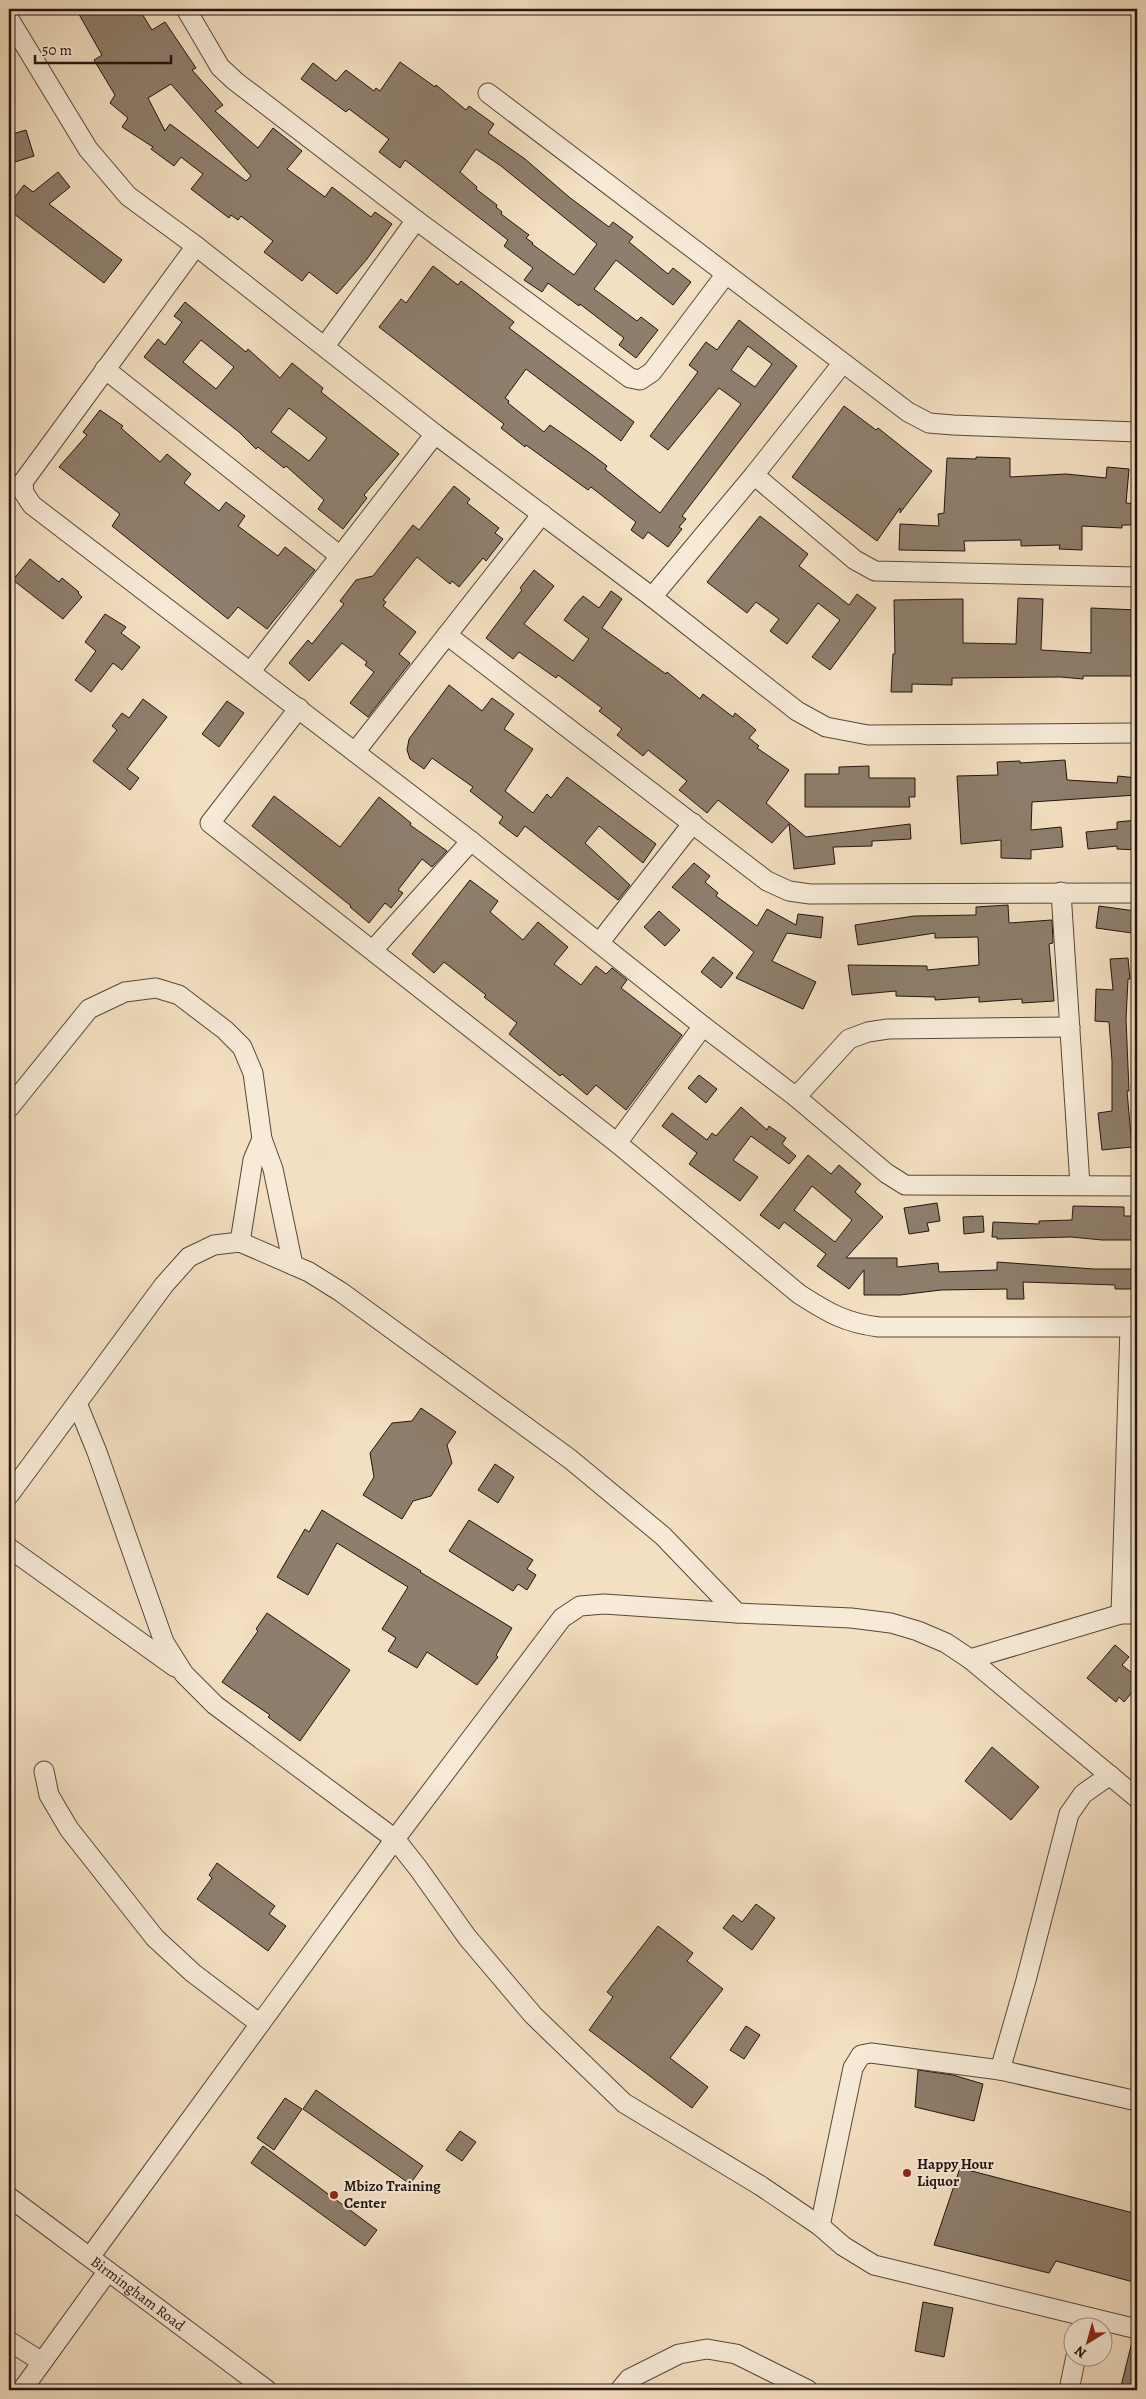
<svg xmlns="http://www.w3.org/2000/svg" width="1146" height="2399" viewBox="0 0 1146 2399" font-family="Alegreya,serif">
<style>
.building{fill:#8e7e6c;stroke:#201510;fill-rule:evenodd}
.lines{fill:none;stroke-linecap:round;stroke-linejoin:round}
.minor-casing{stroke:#55483c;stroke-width:21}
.minor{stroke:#f7ead7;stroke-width:19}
.poi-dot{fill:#8f2418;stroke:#f7ead7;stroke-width:2}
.labels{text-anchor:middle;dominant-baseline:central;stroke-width:4;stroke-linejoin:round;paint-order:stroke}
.poi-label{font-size:15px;font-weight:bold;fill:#201510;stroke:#f7ead7;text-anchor:start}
.street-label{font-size:15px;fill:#201510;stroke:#f7ead7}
</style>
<rect width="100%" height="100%" fill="#f3dfc1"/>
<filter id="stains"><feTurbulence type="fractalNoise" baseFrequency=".004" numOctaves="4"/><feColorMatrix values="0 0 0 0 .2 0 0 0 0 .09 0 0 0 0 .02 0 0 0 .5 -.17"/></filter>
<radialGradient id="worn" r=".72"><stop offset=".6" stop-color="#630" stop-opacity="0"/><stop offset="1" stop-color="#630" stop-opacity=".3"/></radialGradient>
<!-- building -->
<g class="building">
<path d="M76,9h63l13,21 13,-8 31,46 -4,2 31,35 -8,6 43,37 15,-20 29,23 -15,18 38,28 7,-10 39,30 4,-5 17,12 -25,35 -30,35 -28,-22 -7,9 -38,-29 9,-11 -32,-25 -3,4 -7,-5 -2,3 -38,-29 12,-15 -22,-17 -7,9 -23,-17 2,-2 -31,-20 6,-9 -18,-15 5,-8 -21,-35 8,-5zM171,84l80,92 -5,5 -76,-57 -5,7 -17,-33z"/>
<path d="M400,62l35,25 1,-2 30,25 3,-4 25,18 -6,9 37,26 44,38 40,30 4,-5 20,15 -4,5 39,32 5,-6 18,14 -18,23 -57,-45 -22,29 43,32 4,-4 17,13 -22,28 -17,-13 5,-7 -44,-34 -1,2 -31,-23 -6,9 -18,-12 9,-12 -29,-22 4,-6 -103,-80 -5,8 -21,-16 10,-13 -40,-30 -3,3 -45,-33 12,-16 23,18 10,-11 28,21 2,-3 4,3zM476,149l25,17 96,78 -23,31 -42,-31 1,-1 -7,-5 3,-3 -28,-21 1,-2 -6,-5 1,-2 -21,-16 1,-2 -17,-15z"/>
<polygon points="26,130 34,156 15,162 9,135"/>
<polygon points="58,172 70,187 49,204 122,260 104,283 9,210 9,205 24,185 33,192"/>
<path d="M433,266l25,19 3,-4 17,13 36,28 -5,6 125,94 -13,19 -95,-72 -21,29 4,3 -1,2 36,29 6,-7 37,26 20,15 -2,3 55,44 81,-109 -22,-16 -51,62 -18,-14 48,-64 -9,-7 17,-23 11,8 22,-30 58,46 -115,150 4,3 -7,8 3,2 -14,18 -20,-15 -5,7 -12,-9 5,-8 -45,-35 -3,3 -62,-45 -1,2 -24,-19 3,-4 -125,-97 22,-28 5,4zM748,346l24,18 -17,23 -24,-17z"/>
<path d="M185,302l61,50 2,-3 32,29 12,-15 31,25 -2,4 78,62 -35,41 3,3 -24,31 -25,-20 6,-9 -38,-34 -2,2 -26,-21 -2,2 -17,-17 -95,-75 14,-18 7,6 17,-23 -8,-6zM201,340l33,27 -18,22 -33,-27zM289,408l38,30 -18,23 -38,-29z"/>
<polygon points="844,406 876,430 878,428 932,471 900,513 900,508 877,541 792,477"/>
<polygon points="100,410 123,426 121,428 160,462 167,454 191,474 184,483 219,511 226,502 245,516 238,526 278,556 285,547 315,570 267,629 238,607 228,619 112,526 120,514 59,467 87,435 83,432"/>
<polygon points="976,457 1010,458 1010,477 1066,474 1106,478 1107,467 1129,469 1126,503 1137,504 1137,525 1122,525 1122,528 1082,526 1082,550 1059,549 1060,545 1021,546 1021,540 964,541 965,551 899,550 900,524 939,526 938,514 944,513 947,458 976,459"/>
<polygon points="454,486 470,499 467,503 499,528 495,533 503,539 486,561 483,558 459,587 452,581 450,584 417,557 383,600 386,602 383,606 416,632 399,654 410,663 368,717 350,703 374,672 365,665 367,662 342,643 309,681 289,663 308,640 312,644 344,604 340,601 356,580 373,576 413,525 419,530"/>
<polygon points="760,516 808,554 799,566 849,605 857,594 876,608 830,670 812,657 840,620 818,603 787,644 770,631 779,619 756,602 747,613 707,582"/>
<polygon points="30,559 59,582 62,578 79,592 78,593 82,597 63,619 13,580"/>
<polygon points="534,570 554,586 524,624 573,661 589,639 564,620 575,605 583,596 599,608 611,591 622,599 602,628 666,674 667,672 700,699 703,694 733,717 735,713 756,730 749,738 759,746 757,748 789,770 766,803 806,837 910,824 911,839 872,841 872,846 833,847 835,864 794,869 789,824 772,843 718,800 707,813 679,790 687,781 648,750 643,756 617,735 622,729 599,711 602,708 558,675 556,678 519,652 513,659 486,638 522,590 520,588"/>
<polygon points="1018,598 1043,599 1041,650 1091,653 1091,608 1137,610 1137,676 1083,676 1083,679 1061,677 952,678 952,685 912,684 912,692 891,692 893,654 895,654 894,600 963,599 963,643 1016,644"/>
<polygon points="105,614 126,627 121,633 140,647 122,670 113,663 91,692 75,680 96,651 85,642"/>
<polygon points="449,685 482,711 492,698 514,714 504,729 533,749 505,791 533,813 547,794 551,798 567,777 656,844 643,863 599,826 585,843 630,885 618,900 525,826 517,837 499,823 503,817 470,791 473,787 432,758 424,769 410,759 407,750 409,739"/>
<polygon points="143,699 167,717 127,769 139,778 130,790 93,761 117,730 112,726 122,713 129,718"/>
<polygon points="227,701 244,713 219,747 202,734"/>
<polygon points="1065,760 1067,780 1117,783 1118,776 1137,778 1137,795 1032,802 1031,830 1061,827 1063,847 1031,850 1031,859 1001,858 1001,840 961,844 957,776 998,775 997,762 1020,761 1020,763"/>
<polygon points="869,766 869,778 915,778 915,797 909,797 910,807 805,807 805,774 839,774 839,767"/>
<polygon points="274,796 340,847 379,797 411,823 410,825 447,851 432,867 422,859 398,890 403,893 391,908 385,903 369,923 350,907 351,906 252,826"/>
<polygon points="1137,820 1137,850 1117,849 1117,846 1088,849 1086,832 1117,829 1117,822"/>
<polygon points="694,863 710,876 705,882 718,893 716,896 757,926 767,909 796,925 798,914 823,917 821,938 787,933 772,961 816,982 803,1009 736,978 754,952 672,887"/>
<polygon points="470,880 498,901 490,912 523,940 538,922 568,947 554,964 581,985 596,966 606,974 612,968 627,980 621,988 682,1035 626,1110 596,1085 587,1095 562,1074 560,1076 509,1034 517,1023 484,997 486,995 444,962 434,973 412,954"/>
<polygon points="1008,905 1009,923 1052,920 1053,943 1049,944 1054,1001 1022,1003 1022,999 979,1002 979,997 935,1000 935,997 896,996 896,991 852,995 848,965 927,966 927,970 979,965 978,937 935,938 935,933 858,945 855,925 914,916 976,915 976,907"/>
<polygon points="1099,906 1135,911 1132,933 1096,928"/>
<polygon points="659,911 680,930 665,946 644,927"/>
<polygon points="713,957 733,973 721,988 701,972"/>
<polygon points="1128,958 1130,979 1128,979 1126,1019 1129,1091 1127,1091 1132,1147 1102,1150 1098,1113 1112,1111 1112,1061 1109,1022 1095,1021 1096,989 1113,990 1110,959"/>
<polygon points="699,1075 717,1089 706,1103 688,1088"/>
<polygon points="741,1107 767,1130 769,1126 786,1138 782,1144 796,1156 789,1164 751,1136 733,1160 758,1177 740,1201 689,1164 697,1153 662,1126 672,1113 707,1140 712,1133 716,1136"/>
<path d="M808,1155l23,19 8,-9 22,19 -6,8 28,25 -37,41h51v9l41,-4 1,9 58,-2v-8l97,7h43v20h-22v-4l-92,-3 1,17h-17v-10l-66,1 -41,5h-36v-25l-15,19 -32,-23 9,-12 -42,-32 -5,7 -19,-14zM812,1186l40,34 -17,22 -41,-32z"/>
<polygon points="937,1203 940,1221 927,1223 929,1231 909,1234 904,1208"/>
<polygon points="1073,1206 1124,1207 1124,1216 1137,1216 1137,1240 1102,1240 1071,1237 997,1239 997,1237 992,1237 993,1222 1039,1224 1039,1221 1072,1220"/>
<polygon points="983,1216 984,1232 964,1234 963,1217"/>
<polygon points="421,1408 456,1432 447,1445 452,1463 431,1496 413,1501 402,1519 363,1495 374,1477 370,1453 392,1423 412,1421"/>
<polygon points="495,1464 514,1477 498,1503 478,1490"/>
<polygon points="322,1510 421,1571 420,1572 512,1628 496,1655 498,1657 477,1685 427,1652 417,1668 388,1651 396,1638 382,1629 408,1587 337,1543 308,1595 277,1577 305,1529 309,1532"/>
<polygon points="469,1520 533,1560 527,1569 536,1575 527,1590 518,1584 513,1591 449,1551"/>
<polygon points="267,1613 350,1670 300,1741 268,1717 270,1715 222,1682 258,1631 256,1629"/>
<polygon points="1115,1645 1129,1657 1122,1665 1137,1677 1137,1686 1124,1702 1119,1697 1116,1702 1087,1678"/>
<polygon points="992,1747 1039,1787 1011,1820 965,1781"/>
<polygon points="217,1863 275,1906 269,1914 286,1926 268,1951 197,1899 212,1878 209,1875"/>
<polygon points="756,1904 775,1918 752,1950 723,1928 733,1915 742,1922"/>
<polygon points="658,1926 693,1953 687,1961 723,1989 670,2058 708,2087 692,2108 589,2030 613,1997 607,1992"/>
<polygon points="746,2026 760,2035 744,2059 730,2050"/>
<polygon points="918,2070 953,2075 983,2084 974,2121 915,2107"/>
<polygon points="316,2090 423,2166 410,2184 303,2109"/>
<polygon points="285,2098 302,2109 274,2150 257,2138"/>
<polygon points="460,2131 476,2142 462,2161 446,2150"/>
<polygon points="263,2146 377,2230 365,2246 251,2163"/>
<polygon points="960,2168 1137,2214 1137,2283 1056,2261 1049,2273 934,2245"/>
<polygon points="923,2302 953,2308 944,2357 915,2351"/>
<polygon points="1132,2342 1137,2343 1137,2390 1120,2390"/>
</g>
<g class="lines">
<defs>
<g id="minor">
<polyline points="186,9 220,67 235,81 416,220 630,378 640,380 652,372 726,274"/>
<polyline points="9,19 88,149 128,196 196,246 435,434 652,597 797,711 826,727 868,735 1137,733"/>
<polyline points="488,93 908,412 929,423 953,425 1137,432"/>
<polyline points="196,246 23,482 24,493 32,505 471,841 703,1026 796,1097 886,1173 905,1185 1137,1186"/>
<polyline points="325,346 416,220"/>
<polyline points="105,369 340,556"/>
<polyline points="754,475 855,560 875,571 1137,577"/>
<polyline points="652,597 754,475 842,364"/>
<polyline points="447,635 767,881 789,891 810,894 1137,893"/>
<polyline points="251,671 435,434"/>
<path d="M299,708l-89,115 407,320 182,151c28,18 46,29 80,33h258"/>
<polyline points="355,752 542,514"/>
<polyline points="1061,892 1080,1185"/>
<polyline points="599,943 693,823"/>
<polyline points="373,950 471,841"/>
<polyline points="796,1097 849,1039 868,1032 888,1029 1070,1027"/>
<polyline points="9,1108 89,1009 125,992 156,988 179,995 225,1030 242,1047 253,1073 262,1139 273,1169 293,1265"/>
<polyline points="617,1143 703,1026"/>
<polyline points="240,1242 253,1160 262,1139"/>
<polyline points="77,1403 97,1452 164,1642 184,1674 215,1705 395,1839 418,1868 467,1937 533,2015 624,2103 761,2186 820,2226 843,2246 874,2265 1137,2329"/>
<polyline points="9,1495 164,1285 189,1257 214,1245 240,1242 309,1272 341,1292 570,1459 663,1536 737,1613"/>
<polyline points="9,1548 175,1667"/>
<polyline points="1121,1614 1130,1327"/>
<polyline points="970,1659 1121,1614 1137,1614"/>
<polyline points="44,1771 49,1795 69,1829 155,1938 193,1973 260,2024"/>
<polyline points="1110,1775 1083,1794 1069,1814 1026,1980 1000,2070 1137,2101"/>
<path id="s1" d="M9,2197l258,193"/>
<polyline points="820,2226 853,2068 861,2055 871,2053 1000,2070"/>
<polyline points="90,2257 395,1839 562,1618 580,1606 604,1604 737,1613 851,1618 891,1623 918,1631 946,1643 970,1659 1137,1798"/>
<polyline points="9,2341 42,2362"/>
<polyline points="22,2390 108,2271"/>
<polyline points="620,2390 629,2379 679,2354 707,2349 736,2354 808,2390"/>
<polyline points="1069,2390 1076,2356"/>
</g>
</defs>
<!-- minor casing -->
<use href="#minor" class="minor-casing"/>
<!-- minor -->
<use href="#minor" class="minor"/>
</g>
<!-- markers -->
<g class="poi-dot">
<circle cx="907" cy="2173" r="5"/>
<circle cx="334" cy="2195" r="5"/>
</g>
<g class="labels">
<!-- poi labels -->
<g class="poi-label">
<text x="917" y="2164">Happy Hour<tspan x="917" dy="17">Liquor</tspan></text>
<text x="344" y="2186">Mbizo Training<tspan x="344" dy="17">Center</tspan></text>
</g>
<!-- street labels -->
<g class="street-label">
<text stroke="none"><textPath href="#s1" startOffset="161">Birmingham Road</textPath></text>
</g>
</g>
<!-- margin -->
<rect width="1146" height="2399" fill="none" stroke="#f3dfc1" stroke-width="30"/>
<rect x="10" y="10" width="1126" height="2379" fill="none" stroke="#201510" stroke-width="2.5"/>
<rect x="15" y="15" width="1116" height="2369" fill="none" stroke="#201510"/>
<!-- north arrow -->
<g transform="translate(1088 2342) rotate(217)"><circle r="24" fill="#f7ead7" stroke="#a19587"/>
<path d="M0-4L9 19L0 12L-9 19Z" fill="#8f2418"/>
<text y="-8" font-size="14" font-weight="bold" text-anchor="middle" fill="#201510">N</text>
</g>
<!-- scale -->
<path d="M35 55v8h136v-8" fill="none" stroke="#201510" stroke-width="2.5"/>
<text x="42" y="55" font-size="15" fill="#201510" stroke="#f7ead7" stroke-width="4" paint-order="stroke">50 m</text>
<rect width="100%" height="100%" filter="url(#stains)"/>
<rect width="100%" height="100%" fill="url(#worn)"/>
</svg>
